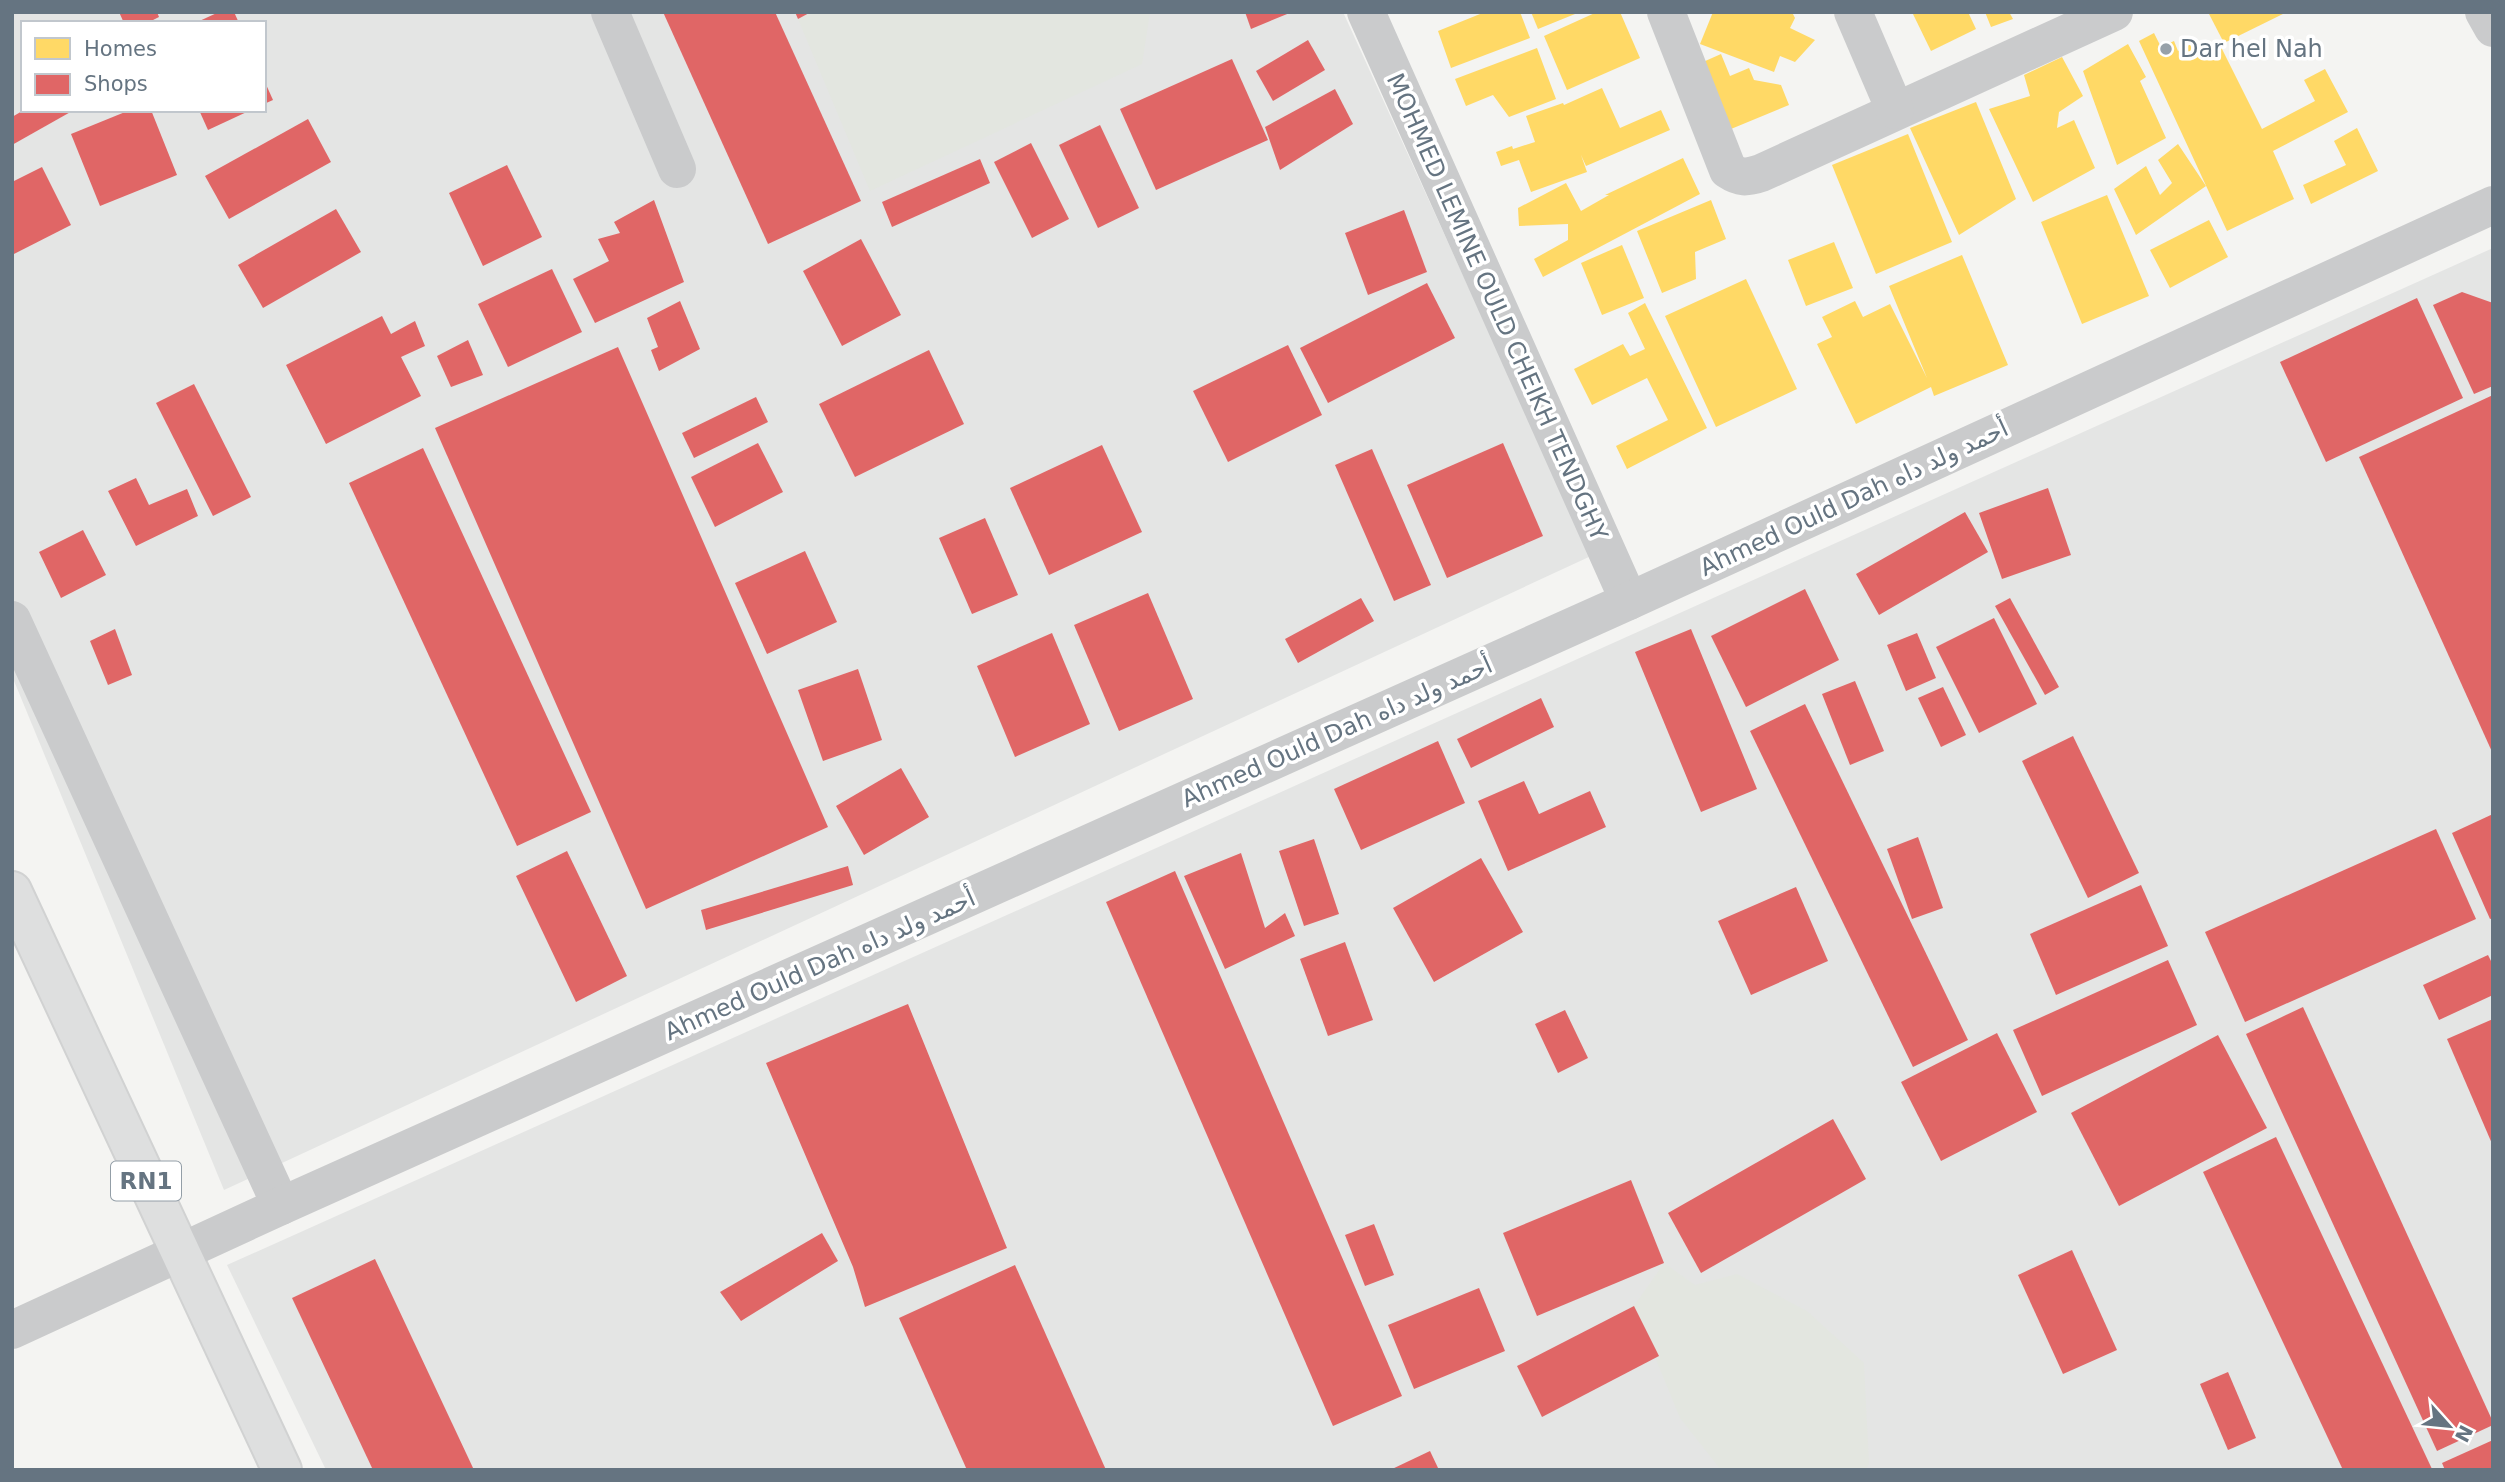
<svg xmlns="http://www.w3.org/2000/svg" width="2505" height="1482" viewBox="0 0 2505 1482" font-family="'DejaVu Sans','Noto Sans Arabic',sans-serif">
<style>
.built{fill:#e4e5e4;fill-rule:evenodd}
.green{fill:#e3e6e0}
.homes{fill:#ffd966}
.shops{fill:#e06666}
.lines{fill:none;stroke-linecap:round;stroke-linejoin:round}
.highway-casing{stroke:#d1d2d2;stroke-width:42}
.minor{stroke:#cacbcc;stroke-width:38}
.highway{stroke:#dedfdf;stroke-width:38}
.poi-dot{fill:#97a1a9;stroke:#fff;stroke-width:2.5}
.labels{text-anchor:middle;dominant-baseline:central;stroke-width:7;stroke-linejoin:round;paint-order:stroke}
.shield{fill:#fff;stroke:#939ea7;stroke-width:2}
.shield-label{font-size:23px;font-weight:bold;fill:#657481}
.poi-label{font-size:24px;fill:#657481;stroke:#fff;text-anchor:start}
.street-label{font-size:24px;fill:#657481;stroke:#fff}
</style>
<rect width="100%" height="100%" fill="#f4f4f2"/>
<!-- built -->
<g class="built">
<path d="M12,12h1331l248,544 -1367,634 -212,-514zM23,23h241v87h-241z"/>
<polygon points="2493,248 2493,1470 326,1470 227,1265"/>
</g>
<!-- green -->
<g class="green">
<polygon points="811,12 1150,12 1142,64 870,191 798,19"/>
<polygon points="1664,1263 1695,1285 1737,1274 1807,1311 1864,1363 1869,1463 1866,1470 1721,1470 1680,1418 1634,1306"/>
</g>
<!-- homes -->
<g class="homes">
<polygon points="1485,12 1520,12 1530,38 1451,68 1438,31"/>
<polygon points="1531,12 1580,12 1538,29"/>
<polygon points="1597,12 1620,12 1640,58 1567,90 1544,36"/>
<polygon points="1713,12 1792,12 1795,18 1790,28 1815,40 1795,62 1780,56 1774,72 1700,44"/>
<polygon points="1912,12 1968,12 1976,29 1931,51"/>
<polygon points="1985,12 2009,12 2013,19 1991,27"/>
<polygon points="2208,12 2287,12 2224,43"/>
<polygon points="2154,33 2161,47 2174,41 2178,51 2193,43 2197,51 2218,41 2262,129 2315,101 2304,80 2325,69 2348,112 2273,151 2294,199 2227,231 2139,41"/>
<polygon points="2128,44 2146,77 2140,81 2166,138 2117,165 2083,71"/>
<polygon points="1537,48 1556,99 1509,117 1493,95 1466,106 1455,79"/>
<polygon points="1721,54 1730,76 1749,68 1754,80 1781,85 1789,105 1731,129 1703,62"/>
<polygon points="2062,57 2083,96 2059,112 2057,128 2074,120 2095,168 2033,202 1989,109 2030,96 2024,75"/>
<polygon points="1602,88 1620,128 1661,110 1670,130 1586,166 1581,155 1587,172 1531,192 1519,160 1501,166 1496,152 1512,146 1513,149 1535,142 1526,116 1563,103 1564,105"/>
<polygon points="1976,102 2016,199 1959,235 1910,128"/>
<polygon points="2357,128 2378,171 2311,204 2303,185 2346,165 2334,141"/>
<polygon points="1908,134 1952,242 1876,274 1832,165"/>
<polygon points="2178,144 2206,186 2136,235 2114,189 2146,166 2160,195 2172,183 2158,160"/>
<polygon points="1683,158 1700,194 1543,277 1534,259 1568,240 1568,224 1519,226 1518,208 1566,183 1581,211 1609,195 1605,195"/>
<polygon points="2107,195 2149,296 2082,324 2041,222"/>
<polygon points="1711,200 1726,239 1695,252 1696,279 1662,293 1637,231"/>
<polygon points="2209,220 2228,257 2170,288 2150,250"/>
<polygon points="1834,242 1853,288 1806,306 1788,260"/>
<polygon points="1622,245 1644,298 1602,315 1581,263"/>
<polygon points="1962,255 2008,365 1934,396 1931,387 1856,424 1817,344 1832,337 1822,317 1855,301 1863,317 1890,304 1927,378 1889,286"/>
<polygon points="1746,279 1797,389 1716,427 1665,316"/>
<polygon points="1645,303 1707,428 1627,469 1616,446 1668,420 1647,378 1592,405 1574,369 1623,344 1630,356 1645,349 1628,313"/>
</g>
<!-- shops -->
<g class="shops">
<polygon points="119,12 157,12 159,17 147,23 124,23"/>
<polygon points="219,12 234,12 239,23 195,23"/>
<polygon points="663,12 775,12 861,201 768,244"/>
<polygon points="795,12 811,12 798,19"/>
<polygon points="1245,12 1292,12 1251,29"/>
<polygon points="1308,40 1325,70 1273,101 1256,71"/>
<polygon points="1232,59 1268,140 1156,190 1120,109"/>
<polygon points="264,80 273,100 264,104"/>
<polygon points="1335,89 1353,124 1280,170 1265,127"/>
<polygon points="24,110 74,110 12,145 12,117"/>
<polygon points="130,110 151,110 177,175 100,206 71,134"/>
<polygon points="199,110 251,110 208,130"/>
<polygon points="308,119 331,162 229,219 205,176"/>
<polygon points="1100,125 1139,208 1098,228 1059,145"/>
<polygon points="1031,143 1069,219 1032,238 994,162"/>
<polygon points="980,159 990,183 892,227 882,202"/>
<polygon points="507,165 542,237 483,266 449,193"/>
<polygon points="42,167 71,225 12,255 12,182"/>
<polygon points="654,200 684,282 595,323 573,279 609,261 598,239 620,233 614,222"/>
<polygon points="336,209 361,252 263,308 238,265"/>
<polygon points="1404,210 1427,272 1368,295 1345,233"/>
<polygon points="861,239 901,315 842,346 803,271"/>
<polygon points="552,269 582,332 508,367 478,304"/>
<polygon points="1427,283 1455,338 1328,403 1300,348"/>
<polygon points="2462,292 2493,303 2493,386 2474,394 2433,305"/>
<polygon points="2417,298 2463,398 2326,462 2280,362"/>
<polygon points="680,301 700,349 659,371 651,350 658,347 647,318"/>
<polygon points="382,316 391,334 415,321 425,346 401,357 421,396 326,444 286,365"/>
<polygon points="468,340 483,375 451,387 437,356"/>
<polygon points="1288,345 1322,415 1228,462 1193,391"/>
<polygon points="618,347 828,827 646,909 435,428"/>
<polygon points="929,350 964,424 855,477 819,404"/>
<polygon points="194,384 251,497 213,516 156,403"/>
<polygon points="2493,395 2493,754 2359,457"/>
<polygon points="756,397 768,422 694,458 682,433"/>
<polygon points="758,443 783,492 715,527 691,477"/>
<polygon points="1503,443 1543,536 1447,578 1407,485"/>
<polygon points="1102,445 1142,532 1049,575 1010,488"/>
<polygon points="423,448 591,812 517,846 349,483"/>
<polygon points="1372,449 1431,585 1394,601 1335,465"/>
<polygon points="136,478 149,505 187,489 198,516 136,546 108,491"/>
<polygon points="2048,488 2071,555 2002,579 1979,513"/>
<polygon points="1965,512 1988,552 1879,615 1856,574"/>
<polygon points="985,518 1018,595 972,614 939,538"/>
<polygon points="83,530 106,575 61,598 39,552"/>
<polygon points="805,551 837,622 767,654 735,583"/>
<polygon points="1805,589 1839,660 1746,707 1711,636"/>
<polygon points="1148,593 1193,699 1119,731 1074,625"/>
<polygon points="1361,598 1374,621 1298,663 1285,639"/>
<polygon points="2010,598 2059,687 2045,695 1995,606"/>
<polygon points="1994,618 2037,704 1979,733 1936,647"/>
<polygon points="115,629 132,675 108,685 90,641"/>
<polygon points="1691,629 1757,789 1701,812 1635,652"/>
<polygon points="1052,633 1090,724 1015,757 977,666"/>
<polygon points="1917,633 1936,678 1906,691 1887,645"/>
<polygon points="858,669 882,740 823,761 798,690"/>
<polygon points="1855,681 1884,751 1850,765 1822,694"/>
<polygon points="1943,687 1966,735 1941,747 1918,698"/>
<polygon points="1541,698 1554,727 1471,768 1457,739"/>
<polygon points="1805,704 1968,1040 1913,1067 1750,731"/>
<polygon points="2073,736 2139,873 2088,898 2022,761"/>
<polygon points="1438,741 1465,803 1361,850 1334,789"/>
<polygon points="901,768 929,817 864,855 836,806"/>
<polygon points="1524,781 1539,814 1590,791 1606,827 1508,871 1478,801"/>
<polygon points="2493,814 2493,918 2490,919 2452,833"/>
<polygon points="2436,829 2476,919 2245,1022 2205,932"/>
<polygon points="1918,837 1943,908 1912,919 1887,849"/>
<polygon points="1314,839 1339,914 1304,926 1279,851"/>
<polygon points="567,851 627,976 576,1002 516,876"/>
<polygon points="1241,853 1265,928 1285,913 1295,936 1225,969 1184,876"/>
<polygon points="1481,858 1523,932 1434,982 1393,908"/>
<polygon points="848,866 853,885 706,930 701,910"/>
<polygon points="1175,871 1402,1396 1333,1426 1106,902"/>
<polygon points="2141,885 2168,946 2056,995 2030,934"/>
<polygon points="1796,887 1828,961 1751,995 1718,921"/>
<polygon points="1345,942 1373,1020 1328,1036 1300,959"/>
<polygon points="2488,955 2493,965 2493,995 2439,1020 2423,985"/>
<polygon points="2168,960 2197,1025 2042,1096 2013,1030"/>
<polygon points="908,1004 1007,1248 865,1307 853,1267 766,1063"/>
<polygon points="2303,1007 2493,1422 2493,1425 2437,1451 2246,1034"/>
<polygon points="1565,1010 1588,1058 1558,1073 1535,1024"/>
<polygon points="2493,1019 2493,1146 2447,1039"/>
<polygon points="1997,1033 2037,1112 1941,1161 1901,1082"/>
<polygon points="2218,1035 2267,1128 2119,1206 2071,1113"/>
<polygon points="1833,1119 1866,1179 1701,1273 1668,1213"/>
<polygon points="2276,1137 2432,1469 2430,1470 2343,1470 2203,1172"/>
<polygon points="1631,1180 1664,1263 1537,1316 1503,1233"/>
<polygon points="1374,1224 1394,1275 1365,1286 1345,1235"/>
<polygon points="822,1233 838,1261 741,1321 720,1292"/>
<polygon points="2072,1250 2117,1350 2063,1374 2018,1275"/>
<polygon points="375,1259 474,1470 373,1470 292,1298"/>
<polygon points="1015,1265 1106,1470 967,1470 899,1318"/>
<polygon points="1479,1288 1505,1351 1414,1389 1388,1325"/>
<polygon points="1634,1306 1659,1356 1542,1417 1517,1366"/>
<polygon points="2228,1372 2256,1438 2228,1450 2200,1384"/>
<polygon points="2493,1440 2493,1470 2445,1470 2442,1463"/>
<polygon points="1430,1451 1439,1470 1390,1470"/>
</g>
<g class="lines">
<defs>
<polyline id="highway" points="12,891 282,1470"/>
</defs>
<!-- highway casing -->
<use href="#highway" class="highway-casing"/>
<!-- minor -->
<g class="minor">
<polyline points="610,12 677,169"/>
<polyline points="1366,12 1629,601"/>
<path d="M1666,12l62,158c12,8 18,8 33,3l353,-161"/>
<polyline points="1853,12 1895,110"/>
<polyline points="2484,12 2493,28"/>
<polyline points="12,620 281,1206"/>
<polyline points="12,1330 281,1206 1629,601 2493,205"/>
</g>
<!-- highway -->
<use href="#highway" class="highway"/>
</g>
<!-- markers -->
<circle class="poi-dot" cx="2166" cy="49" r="7"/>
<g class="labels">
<!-- shield labels -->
<rect class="shield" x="111" y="1161.5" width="70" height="39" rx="5"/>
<g class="shield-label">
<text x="146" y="1181">RN1</text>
</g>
<!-- poi labels -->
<g class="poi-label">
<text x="2180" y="49">Dar hel Nah</text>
</g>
<!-- street labels -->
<g class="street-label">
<text transform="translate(1497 307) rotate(66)">MOHMED LEMINE OULD CHEIKH TENDGHY</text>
<text transform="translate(1854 498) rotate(-25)">Ahmed Ould Dah أحمد ولد داه</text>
<text transform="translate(1337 732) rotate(-24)">Ahmed Ould Dah أحمد ولد داه</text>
<text transform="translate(820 965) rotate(-24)">Ahmed Ould Dah أحمد ولد داه</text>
</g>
</g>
<!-- border -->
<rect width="2505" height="1482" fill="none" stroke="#657481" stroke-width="28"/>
<!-- legend -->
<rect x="21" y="21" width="245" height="91" fill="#ffffff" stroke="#c1c7cd" stroke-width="2"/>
<rect x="35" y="38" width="35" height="21" fill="#ffd966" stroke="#c1c7cd" stroke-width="2"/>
<text x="84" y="56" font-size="21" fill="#657481">Homes</text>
<rect x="35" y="74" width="35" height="21" fill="#e06666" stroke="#c1c7cd" stroke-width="2"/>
<text x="84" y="91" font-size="21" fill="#657481">Shops</text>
<!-- north arrow -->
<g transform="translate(2449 1426) rotate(117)" stroke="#ffffff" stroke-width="5" paint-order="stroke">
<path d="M0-5L12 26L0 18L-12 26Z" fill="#657481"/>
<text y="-10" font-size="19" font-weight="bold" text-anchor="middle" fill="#657481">N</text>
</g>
</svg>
